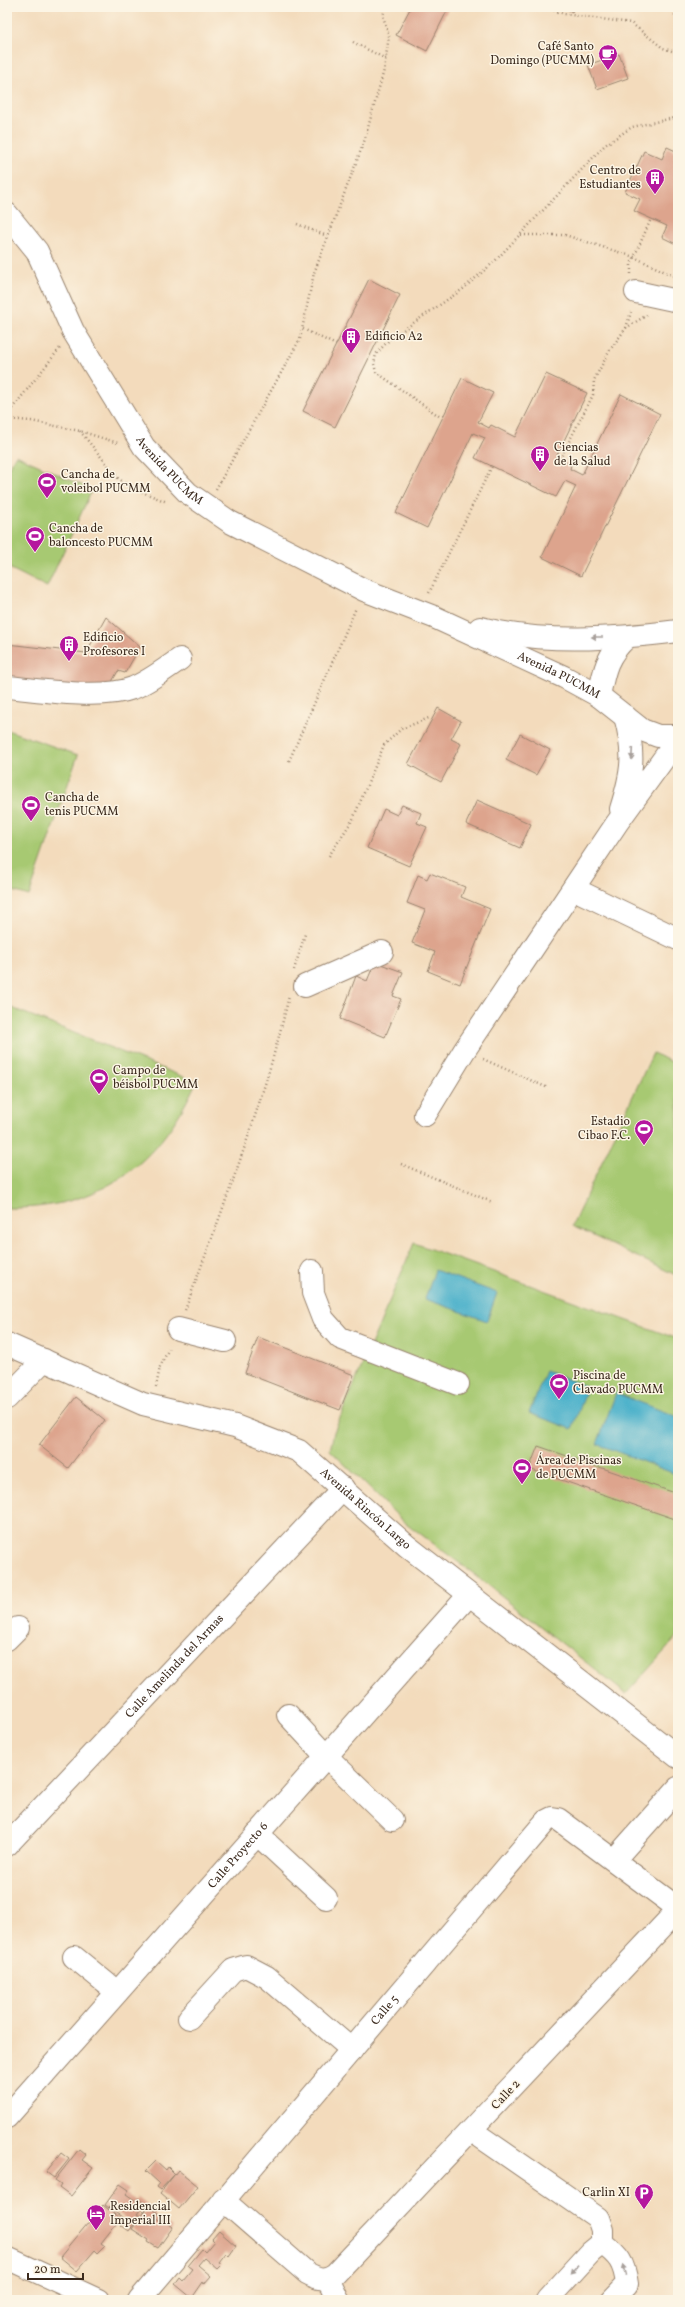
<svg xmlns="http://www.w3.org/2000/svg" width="685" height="2307" viewBox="0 0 685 2307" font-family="Vollkorn,serif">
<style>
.green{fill:#a7c972;stroke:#717a48}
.water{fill:#4ab0ca;stroke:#426d74}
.building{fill:#dda48d}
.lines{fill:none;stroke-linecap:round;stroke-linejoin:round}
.minor-casing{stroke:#97826d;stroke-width:24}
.path{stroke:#97826d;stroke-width:2.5;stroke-dasharray:1 3;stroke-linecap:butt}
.minor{stroke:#fff;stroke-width:22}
.oneway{fill:#a79f9a}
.labels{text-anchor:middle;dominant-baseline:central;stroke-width:3;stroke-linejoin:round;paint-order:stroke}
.poi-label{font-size:12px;fill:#3b2a1e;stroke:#fcf5e5;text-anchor:start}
.street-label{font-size:12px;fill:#3b2a1e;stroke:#fcf5e5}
</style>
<rect width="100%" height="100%" fill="#fcf5e5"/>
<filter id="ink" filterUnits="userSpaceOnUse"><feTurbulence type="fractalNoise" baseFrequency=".025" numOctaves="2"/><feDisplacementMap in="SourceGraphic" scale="8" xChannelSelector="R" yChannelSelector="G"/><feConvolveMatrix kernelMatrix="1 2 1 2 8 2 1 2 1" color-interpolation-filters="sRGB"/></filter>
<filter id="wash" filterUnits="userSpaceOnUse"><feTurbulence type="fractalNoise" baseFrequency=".012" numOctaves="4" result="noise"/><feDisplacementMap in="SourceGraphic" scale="16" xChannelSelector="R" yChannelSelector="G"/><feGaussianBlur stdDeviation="0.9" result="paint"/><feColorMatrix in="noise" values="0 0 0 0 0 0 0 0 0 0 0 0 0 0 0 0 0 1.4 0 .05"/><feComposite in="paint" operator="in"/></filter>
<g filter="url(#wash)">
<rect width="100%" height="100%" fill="#f3dbbc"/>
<!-- green -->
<g class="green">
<polygon points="16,455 92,490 47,587 7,567 7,470"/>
<polygon points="7,730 78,755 29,896 7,889"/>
<path d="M7,1006l189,76c-36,82 -97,128 -189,126z"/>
<polygon points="653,1053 678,1065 678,1276 572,1226"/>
<polygon points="414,1243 678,1339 678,1636 626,1694 478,1577 402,1520 330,1450 334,1432"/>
</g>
<!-- water -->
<g class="water">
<polygon points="435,1270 497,1293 487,1321 425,1299"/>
<polygon points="546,1371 588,1387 572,1429 529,1413"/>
<polygon points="616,1393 678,1417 678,1475 597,1444"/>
</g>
<g id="blocks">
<!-- building -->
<g class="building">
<polygon points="411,7 449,7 427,51 396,35"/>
<polygon points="563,7 574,7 572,12"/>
<polygon points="619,54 628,78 597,89 588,65"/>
<polygon points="667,147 678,152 678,245 662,237 667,226 634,211 640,199 625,192 644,151 662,159"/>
<polygon points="369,279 400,295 335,427 303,411"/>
<polygon points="546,374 587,393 556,457 571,465 570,469 582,475 621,394 660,414 581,576 542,557 576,486 565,481 556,497 475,458 485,438 473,433 427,528 396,513 462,378 493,393 478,422 489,428 491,425 515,437"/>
<polygon points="106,617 140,647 125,673 118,671 106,692 7,683 7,644 86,653"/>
<polygon points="438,708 461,721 451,739 461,744 441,782 408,764"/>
<polygon points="520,734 550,750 536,775 506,760"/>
<polygon points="477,800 531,824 520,848 466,824"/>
<polygon points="402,805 421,813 417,823 427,827 409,866 367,848 384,809 397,815"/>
<polygon points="430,873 465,887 461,897 490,909 460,984 428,971 435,952 412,943 425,910 407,903 418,875 427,879"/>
<polygon points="375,962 403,972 393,996 401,999 385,1037 340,1019 356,976 367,981"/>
<polygon points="258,1337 354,1375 340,1410 245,1373"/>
<polygon points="76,1397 105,1420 68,1468 39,1445"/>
<polygon points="538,1446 678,1494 678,1520 529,1469"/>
<polygon points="79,2149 86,2155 82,2160 93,2168 71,2196 59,2187 61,2184 55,2180"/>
<polygon points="61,2153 69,2159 54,2178 46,2172"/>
<polygon points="156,2161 166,2170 168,2167 175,2174 160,2190 156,2187 159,2183 146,2171"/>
<polygon points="178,2170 198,2186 179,2209 160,2193"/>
<polygon points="120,2184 129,2190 126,2194 136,2201 138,2198 148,2206 144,2212 141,2209 137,2214 140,2216 129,2231 121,2225 126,2220 105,2205"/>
<polygon points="103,2205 120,2219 101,2243 105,2246 98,2253 95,2250 77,2271 60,2257"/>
<polygon points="149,2206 158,2213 155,2217 163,2223 165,2221 173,2227 158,2248 148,2242 149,2240 132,2229"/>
<polygon points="219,2231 236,2246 229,2256 226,2253 219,2262 222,2264 217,2269 204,2258 198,2265 211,2276 204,2284 203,2282 192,2298 175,2284 180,2277 183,2280 192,2269 188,2266 202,2249 205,2252 214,2241 212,2239"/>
</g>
</g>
</g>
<g filter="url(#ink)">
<use href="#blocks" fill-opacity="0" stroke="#97826d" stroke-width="1"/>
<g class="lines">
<defs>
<g id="minor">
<path id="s1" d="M7,214l30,37 36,80 71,116 44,46 42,29 134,68 70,27 130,60 35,19 43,34 16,6h20"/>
<polyline points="636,292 678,301"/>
<path d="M480,628c64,16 133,11 198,3"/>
<path d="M7,687c35,3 94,13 126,1 17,-7 32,-19 47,-29"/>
<path d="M599,696c5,-26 8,-41 28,-59"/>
<path d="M621,809c12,-38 14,-55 4,-93"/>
<polyline points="574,889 678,939"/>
<polyline points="305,986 382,952"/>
<polyline points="425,1115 464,1051 617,823 678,739"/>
<polyline points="312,1271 313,1293 323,1319 340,1338 458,1384"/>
<polyline points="178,1329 225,1341"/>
<path id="s2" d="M7,1344l136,60 92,22 64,25 108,95 271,211"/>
<polyline points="7,1398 44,1360"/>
<polyline points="7,1639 18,1628"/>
<polyline points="288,1715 326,1756 392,1820"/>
<polyline points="257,1834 326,1898"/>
<path id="s3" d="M7,1845l336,-357"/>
<polyline points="614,1860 678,1788"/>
<polyline points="74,1957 117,1992"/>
<polyline points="189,2018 233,1970 246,1966 267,1977 352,2050"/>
<path id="s4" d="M7,2117l462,-522"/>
<polyline points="472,2131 598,2218 602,2230 602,2243"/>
<path d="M602,2243c17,13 22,19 25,41l-15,16"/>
<polyline points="7,2258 98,2300"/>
<polyline points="328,2279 338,2300"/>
<path id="s5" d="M139,2300l407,-479 6,-3 6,1 117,87v7l-340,361c-11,7 -17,5 -28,-1l-84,-73"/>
<polyline points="547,2300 591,2252 602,2243"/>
</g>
</defs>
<!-- minor casing -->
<use href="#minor" class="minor-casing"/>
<!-- path -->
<g class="path">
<polyline points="546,7 564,14 631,23 663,48 678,53"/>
<polyline points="671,7 678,21"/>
<polyline points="353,42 386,59"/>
<polyline points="297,224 327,236"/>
<polyline points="521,235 565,235 634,257 678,278"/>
<polyline points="631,274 631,264 651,219"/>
<polyline points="626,328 631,312"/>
<polyline points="303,329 336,345"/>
<polyline points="7,415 60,348"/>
<polyline points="439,416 376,372 374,364 376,354 390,339 463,289 495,261 605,145 632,127 678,117"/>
<polyline points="7,419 31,421 80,431 118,443"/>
<polyline points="80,431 118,478 130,487 167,502"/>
<polyline points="560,459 593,395 594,380 610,350 626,328 647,315"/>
<polyline points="216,489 300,339 314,273 364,142 384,70 389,36 383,16 385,7"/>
<polyline points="429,593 492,466"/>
<polyline points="289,761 356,608"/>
<polyline points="329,856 353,819 384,745 401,729 429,718"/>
<polyline points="294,970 305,934"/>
<polyline points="483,1059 548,1088"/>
<polyline points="401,1164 492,1202"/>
<path d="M185,1310c38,-102 79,-207 104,-314"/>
<polyline points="156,1387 160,1367 170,1346"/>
</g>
<!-- minor -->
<use href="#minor" class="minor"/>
</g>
<!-- one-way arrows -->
<defs><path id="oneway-solid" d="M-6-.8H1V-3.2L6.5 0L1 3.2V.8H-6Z"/></defs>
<g class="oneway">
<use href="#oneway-solid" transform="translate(597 637) rotate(180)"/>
<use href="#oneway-solid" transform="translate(632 754) rotate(93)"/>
<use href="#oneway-solid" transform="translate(574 2270) rotate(133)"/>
<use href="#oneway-solid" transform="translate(624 2270) rotate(-105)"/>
</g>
</g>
<!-- icons -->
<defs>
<symbol id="cafe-pin" viewBox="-11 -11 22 30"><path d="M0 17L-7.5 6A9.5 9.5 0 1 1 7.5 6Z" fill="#b5179e" stroke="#fcf5e5"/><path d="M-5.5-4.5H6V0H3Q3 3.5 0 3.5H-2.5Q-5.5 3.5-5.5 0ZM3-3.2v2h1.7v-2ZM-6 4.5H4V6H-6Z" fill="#fff"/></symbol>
<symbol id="building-pin" viewBox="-11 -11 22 30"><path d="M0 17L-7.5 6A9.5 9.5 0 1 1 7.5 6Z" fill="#b5179e" stroke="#fcf5e5"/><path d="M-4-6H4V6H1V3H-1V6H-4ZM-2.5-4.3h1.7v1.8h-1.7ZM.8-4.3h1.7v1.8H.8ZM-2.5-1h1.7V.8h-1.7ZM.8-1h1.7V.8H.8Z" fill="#fff"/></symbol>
<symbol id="stadium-pin" viewBox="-11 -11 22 30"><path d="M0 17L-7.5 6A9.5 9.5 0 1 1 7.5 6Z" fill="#b5179e" stroke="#fcf5e5"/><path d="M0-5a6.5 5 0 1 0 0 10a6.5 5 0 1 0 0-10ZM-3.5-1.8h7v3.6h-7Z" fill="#fff"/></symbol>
<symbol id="parking-pin" viewBox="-11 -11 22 30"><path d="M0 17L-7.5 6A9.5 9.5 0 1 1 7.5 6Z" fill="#b5179e" stroke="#fcf5e5"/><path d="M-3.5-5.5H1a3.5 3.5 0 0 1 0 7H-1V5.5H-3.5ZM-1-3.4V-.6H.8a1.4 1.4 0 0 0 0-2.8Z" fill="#fff"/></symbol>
<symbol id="hotel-pin" viewBox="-11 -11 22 30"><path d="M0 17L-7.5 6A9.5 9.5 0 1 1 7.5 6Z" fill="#b5179e" stroke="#fcf5e5"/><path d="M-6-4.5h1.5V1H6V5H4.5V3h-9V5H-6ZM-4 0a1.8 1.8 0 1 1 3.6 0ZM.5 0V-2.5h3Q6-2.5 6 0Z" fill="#fff"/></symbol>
</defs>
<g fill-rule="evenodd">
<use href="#cafe-pin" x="597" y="43" width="22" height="30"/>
<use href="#building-pin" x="644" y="167" width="22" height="30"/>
<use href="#building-pin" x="340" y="326" width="22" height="30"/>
<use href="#building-pin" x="529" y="444" width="22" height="30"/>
<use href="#stadium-pin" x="36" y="471" width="22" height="30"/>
<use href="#stadium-pin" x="24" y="525" width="22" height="30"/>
<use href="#building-pin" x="58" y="634" width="22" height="30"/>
<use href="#stadium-pin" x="20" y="794" width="22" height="30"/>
<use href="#stadium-pin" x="88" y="1067" width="22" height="30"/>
<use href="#stadium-pin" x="633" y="1118" width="22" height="30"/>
<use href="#stadium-pin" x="548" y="1372" width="22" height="30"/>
<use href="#stadium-pin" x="511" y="1457" width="22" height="30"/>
<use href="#parking-pin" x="633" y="2182" width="22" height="30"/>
<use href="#hotel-pin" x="85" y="2203" width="22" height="30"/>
</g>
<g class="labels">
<!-- poi labels -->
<g class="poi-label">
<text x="594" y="47" text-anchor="end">Café Santo<tspan x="594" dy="14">Domingo (PUCMM)</tspan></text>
<text x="641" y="171" text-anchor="end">Centro de<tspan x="641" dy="14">Estudiantes</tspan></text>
<text x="365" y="337">Edificio A2</text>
<text x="554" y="448">Ciencias<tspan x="554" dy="14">de la Salud</tspan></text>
<text x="61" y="475">Cancha de<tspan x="61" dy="14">voleibol PUCMM</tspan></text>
<text x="49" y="529">Cancha de<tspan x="49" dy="14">baloncesto PUCMM</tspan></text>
<text x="83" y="638">Edificio<tspan x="83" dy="14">Profesores I</tspan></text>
<text x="45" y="798">Cancha de<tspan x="45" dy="14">tenis PUCMM</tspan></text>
<text x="113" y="1071">Campo de<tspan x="113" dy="14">béisbol PUCMM</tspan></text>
<text x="630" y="1122" text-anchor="end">Estadio<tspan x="630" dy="14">Cibao F.C.</tspan></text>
<text x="573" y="1376">Piscina de<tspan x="573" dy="14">Clavado PUCMM</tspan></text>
<text x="536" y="1461">Área de Piscinas<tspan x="536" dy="14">de PUCMM</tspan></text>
<text x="630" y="2193" text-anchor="end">Carlin XI</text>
<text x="110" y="2207">Residencial<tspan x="110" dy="14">Imperial III</tspan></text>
</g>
<!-- street labels -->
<g class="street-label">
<text stroke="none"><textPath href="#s1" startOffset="306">Avenida PUCMM</textPath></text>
<text stroke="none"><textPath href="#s1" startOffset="749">Avenida PUCMM</textPath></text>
<text stroke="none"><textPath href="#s2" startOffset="400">Avenida Rincón Largo</textPath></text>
<text stroke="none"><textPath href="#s3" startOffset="245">Calle Amelinda del Armas</textPath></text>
<text stroke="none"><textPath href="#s4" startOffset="349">Calle Proyecto 6</textPath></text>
<text stroke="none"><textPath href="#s5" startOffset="380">Calle 5</textPath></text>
<text transform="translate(506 2095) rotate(-47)">Calle 2</text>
</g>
</g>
<!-- margin -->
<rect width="685" height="2307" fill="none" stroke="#fcf5e5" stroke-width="24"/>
<!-- scale -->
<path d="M28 2273v6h55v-6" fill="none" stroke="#3b2a1e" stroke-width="2"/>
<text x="34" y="2273" font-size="12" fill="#3b2a1e" stroke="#fcf5e5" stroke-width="3" paint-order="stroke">20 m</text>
</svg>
